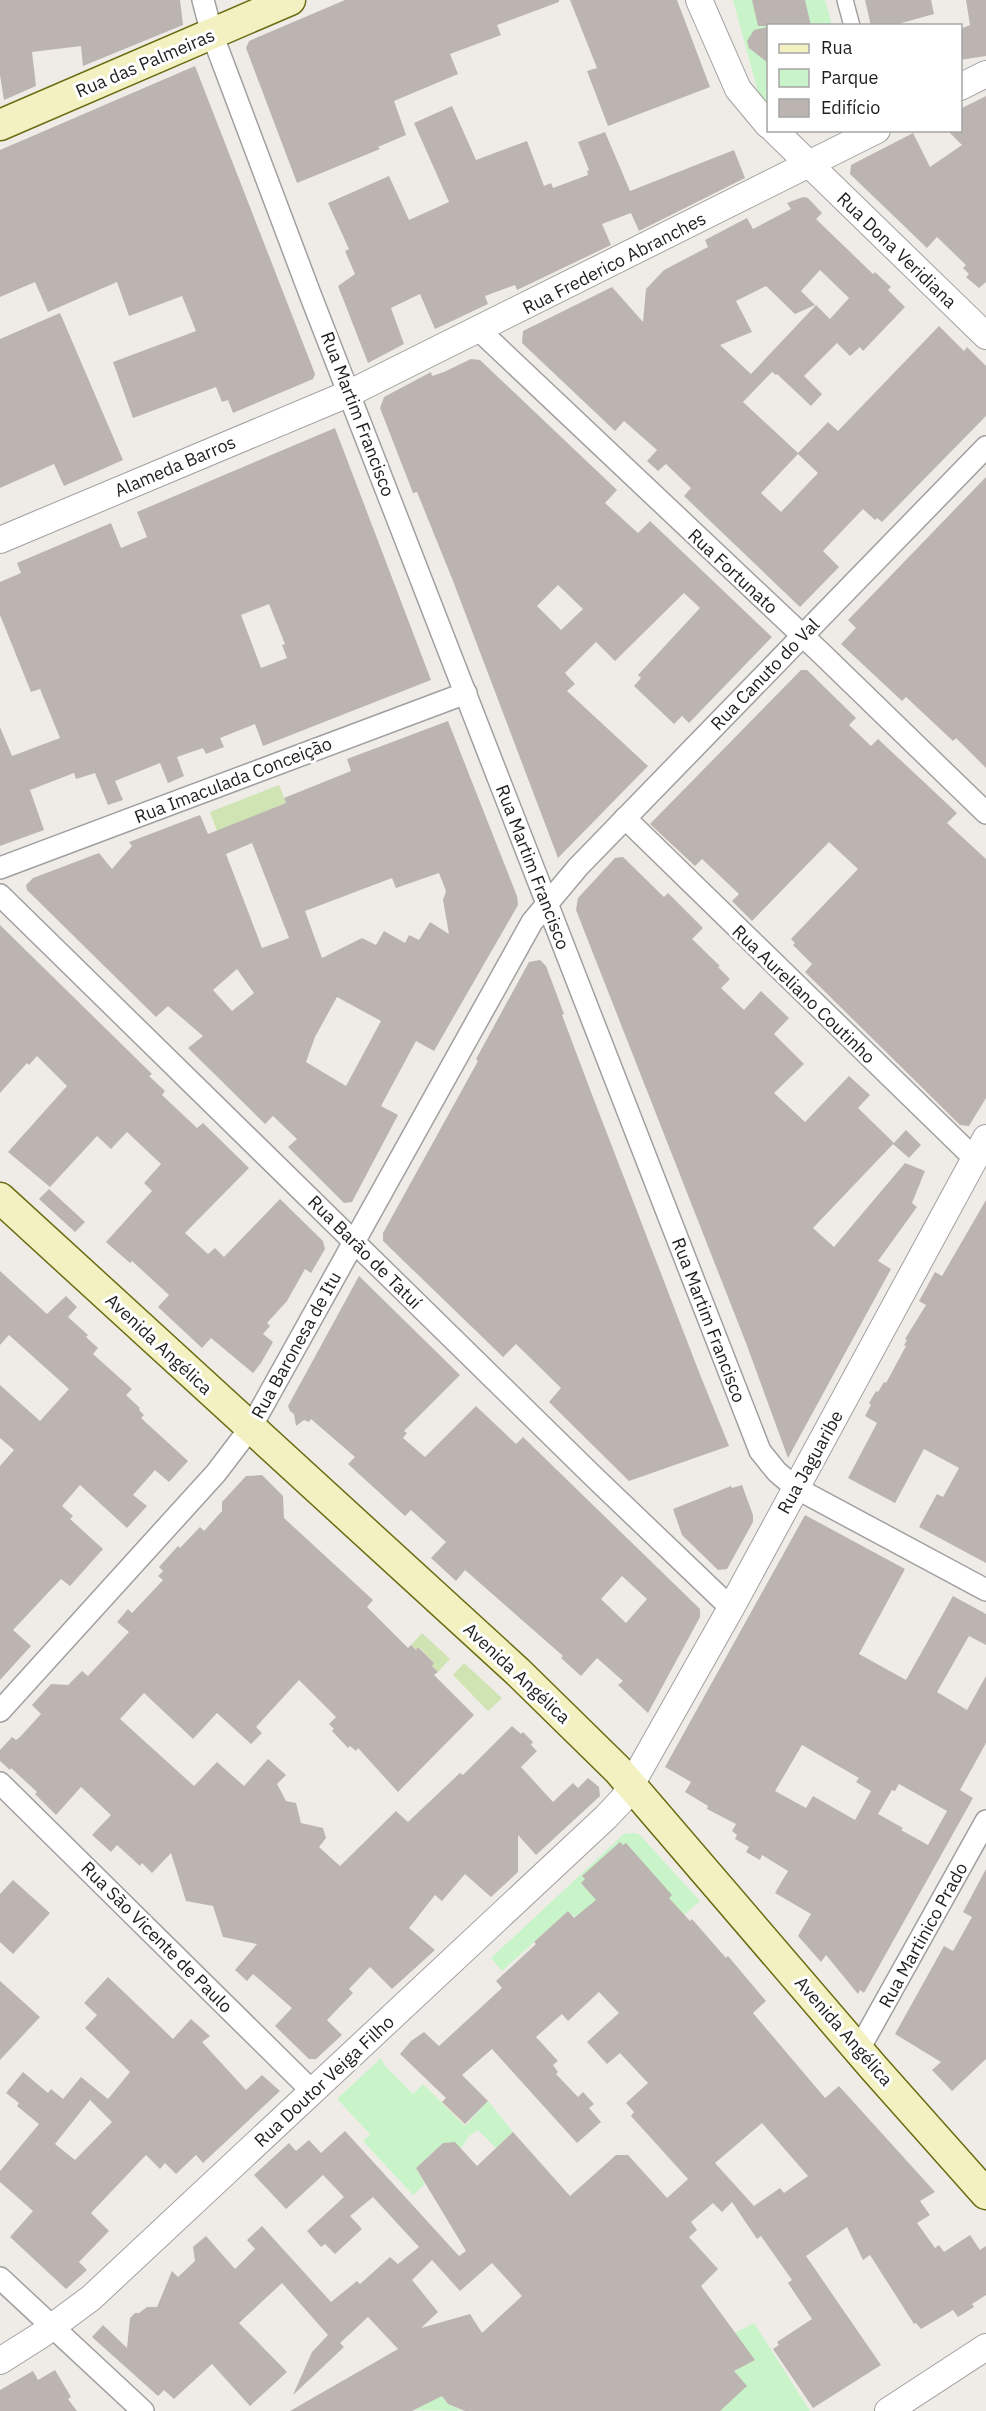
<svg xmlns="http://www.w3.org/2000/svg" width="986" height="2411" viewBox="0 0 986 2411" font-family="'IBM Plex Sans',sans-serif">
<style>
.grass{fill:#cfe4b2}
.park{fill:#c9f4c9}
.building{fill:#bcb4b0;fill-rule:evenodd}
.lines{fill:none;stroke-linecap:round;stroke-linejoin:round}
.pedestrian-casing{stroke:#a0a0a0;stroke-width:18}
.minor-casing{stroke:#a0a0a0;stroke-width:24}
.tertiary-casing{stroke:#a0a0a0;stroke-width:28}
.secondary-casing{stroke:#6a6c11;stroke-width:33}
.pedestrian{stroke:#fff;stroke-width:15}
.minor{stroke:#fff;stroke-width:21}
.tertiary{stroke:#fff;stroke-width:26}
.secondary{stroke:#f3f1c1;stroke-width:30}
.labels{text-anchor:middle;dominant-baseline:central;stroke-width:6;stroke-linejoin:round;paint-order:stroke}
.street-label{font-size:18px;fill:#1f1f1f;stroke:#fff}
</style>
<rect width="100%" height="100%" fill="#efece7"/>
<!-- grass -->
<g class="grass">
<polygon points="279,785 286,803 217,831 210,812"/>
<polygon points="422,1633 450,1659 438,1672 432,1666 434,1663 419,1647 416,1650 411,1645"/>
<polygon points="464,1663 502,1698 488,1711 453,1675"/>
</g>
<!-- park -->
<g class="park">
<polygon points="733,0 825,0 832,25 768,26 768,114 763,111"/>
<polygon points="632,1833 639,1834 700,1901 652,1943 616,1953 579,1914 574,1917 568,1911 502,1971 491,1958 624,1834"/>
<polygon points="381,2058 385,2066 413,2094 423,2084 465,2126 488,2101 513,2132 496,2148 478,2130 469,2136 458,2153 449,2143 433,2152 416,2168 425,2184 413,2195 363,2141 370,2134 337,2099"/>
<polygon points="754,2323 810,2411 720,2411 745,2384 734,2372 738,2369 735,2333"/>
<polygon points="442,2396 448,2404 463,2411 413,2410"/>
</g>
<!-- building -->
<g class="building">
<polygon points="0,0 180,0 183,25 83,66 81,46 32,52 36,86 4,100 0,75"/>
<polygon points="345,0 559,0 559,2 497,25 501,35 450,54 458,74 394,101 406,135 378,147 380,149 297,183 246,48 249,41"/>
<polygon points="570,0 677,0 710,87 608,126 587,71 597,68"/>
<polygon points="752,0 805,0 811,26 758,26"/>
<polygon points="865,0 931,0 934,14 891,26 871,26"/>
<polygon points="966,0 986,0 986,56 960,60 960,29 970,25"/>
<polygon points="768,27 768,63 749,48 747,41 754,30"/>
<polygon points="195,66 315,374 313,379 233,413 228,400 222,402 216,387 133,418 113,362 196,331 182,296 129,316 117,282 48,312 35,282 0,297 0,150"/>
<polygon points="986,96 986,282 979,288 966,277 969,274 963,268 966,265 937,237 927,248 850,174 851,165 913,133 930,167 962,145 947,130 960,130 960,109"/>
<polygon points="452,106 476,160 527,141 544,186 551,183 553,188 588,175 587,171 589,170 578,142 605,132 630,191 734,150 745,178 639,231 631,213 602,224 611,245 517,290 515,285 485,296 488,304 435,329 420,294 391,308 404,344 368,363 338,286 355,274 345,251 349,249 328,203 389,176 409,220 449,202 414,123"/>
<path d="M803,197l5,1 14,15 -6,6 57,55 2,-2 16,15 -3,3 17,17 -42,44 -3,-4 -10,9 -13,-13 -33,33 18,18 -11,12 -34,-32 -1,1 -4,-3 -29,30 55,51 30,-31 10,9 101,-105 25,25 3,-4 19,19v50l-104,106 -5,-4 -2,2 -12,-11 -40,42 16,16 -39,40 -116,-111 7,-8 -25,-24 -8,7 -11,-10 10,-11 -33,-29 -9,10 -93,-88 1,-12 89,-44 31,35 3,-33 18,-19 44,-23 -3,-7 42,-22 6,11 38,-20 -4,-6zM820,270l29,28 -19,21 -14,-14 -65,69 -31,-29 32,-13 -16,-31 30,-15 29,28 20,-9 -14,-14zM798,454l20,19 -37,39 -20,-19z"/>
<polygon points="60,313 123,460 64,486 54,464 0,488 0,339"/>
<path d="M471,359l9,1 137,130 -12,13 33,30 12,-12 122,116 -83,86 -7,-7 -8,8 -40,-38 7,-8 -3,-3 62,-67 -16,-15 -69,68 -19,-19 -31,31 10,11 -8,7 81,75 -90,92 -105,-277 -36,-89 -4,1 -33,-85 4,-11 47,-25 1,4 12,-4zM558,585l25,24 -22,21 -24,-24z"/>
<path d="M335,428l96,252 -168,66 -8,-22 -35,14 4,9 -18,7 -3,-6 -26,9 7,19 -16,7 -8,-20 -45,18 8,19 -15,5 -13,-32 -19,6 -2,-6 -44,17 14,40 -44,16v-119l12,29 48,-18 -20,-49 -9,3 -31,-77v-33l21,-9 -4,-10 94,-40 10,25 26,-11 -10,-25zM269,604l16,40 -3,1 5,13 -26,10 -20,-53z"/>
<polygon points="986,477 986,768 956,738 953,741 906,697 902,701 841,644 856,628 848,620"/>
<polygon points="801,670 807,670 856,718 849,725 871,746 878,739 957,813 947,823 986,859 986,1098 969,1126 960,1125 805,972 812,964 793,945 795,943 791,939 858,869 829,842 752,921 732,901 739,894 702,859 695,866 650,824"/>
<path d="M448,721l69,175 1,9 -84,146 -18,-10 -35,65 17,9 -46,87 -8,1 -56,-56 9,-8 -24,-23 -8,8 -77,-76 15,-12 -35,-30 -12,11 -129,-127 -1,-5 7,-7 66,-25 13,16 20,-23 -3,-4 71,-27 8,19 78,-31 -2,-5 67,-27 -4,-12zM252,843l37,95 -27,10 -36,-94zM439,873l7,18 -3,9 6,34 -19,-12 -11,18 -10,-5 -4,8 -21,-12 -8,14 -14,-7 -40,20 -17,-47 87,-33 4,10zM237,969l17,24 -22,18 -19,-21zM337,997l44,24 -35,65 -40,-24 9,-25z"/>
<polygon points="623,857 664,897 668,893 703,928 692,939 720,966 718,967 730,979 721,988 744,1010 761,991 789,1018 774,1034 804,1064 774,1093 805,1122 849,1076 870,1095 858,1108 894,1143 813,1228 834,1247 905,1163 925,1171 912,1203 917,1207 878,1261 891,1269 788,1458 746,1343 576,910 578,898 615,858"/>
<polygon points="0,925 152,1074 149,1076 165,1091 162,1095 197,1128 203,1123 249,1168 185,1233 208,1254 215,1248 224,1257 280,1199 323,1241 325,1249 311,1273 305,1269 287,1301 267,1323 270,1326 263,1334 273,1342 261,1363 253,1373 211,1338 202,1348 158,1307 169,1295 132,1261 130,1263 106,1242 152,1191 144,1183 161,1164 127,1132 111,1149 97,1136 50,1187 8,1152 67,1086 37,1056 29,1065 27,1063 0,1093"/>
<polygon points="540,960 546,966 564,1014 562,1015 591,1092 699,1372 729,1446 629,1481 549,1402 561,1388 516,1344 503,1357 383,1241 383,1233 478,1061 476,1059 529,962"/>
<polygon points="906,1130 921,1145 909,1158 893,1144"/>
<polygon points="49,1189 85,1222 75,1232 39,1199"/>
<polygon points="986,1200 986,1563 919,1527 937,1494 943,1497 959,1468 924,1449 895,1503 848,1478 877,1423 865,1416 871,1405 869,1403 876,1391 878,1392 884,1382 886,1383 906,1346 904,1345 907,1340 905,1339 926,1305 919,1301 935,1272 942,1276"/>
<polygon points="0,1271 47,1314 66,1296 77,1307 68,1317 88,1335 86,1337 98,1348 93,1354 132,1389 126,1395 140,1408 139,1410 144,1415 141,1418 188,1461 169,1482 155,1470 133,1495 147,1506 127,1528 80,1485 62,1506 73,1516 70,1519 103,1549 70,1586 61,1579 13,1630 31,1646 0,1680 0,1466 14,1450 0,1438 0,1385 40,1421 69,1389 9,1335 0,1345"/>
<path d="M359,1276l101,99 -56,56 3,2 -4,5 22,19 51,-51 40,38 7,-7 177,172v8l-52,96 -30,-28 5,-4 -26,-23 -16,18 -20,-18 2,-2 -98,-86 -9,11 -25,-23 15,-16 -35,-32 -6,6 -57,-52 7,-7 -44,-38 -2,3 -5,-2 -8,6 -2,-12 -4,-3 -2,-5zM622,1576l25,23 -21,24 -25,-24z"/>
<polygon points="262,1475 283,1496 284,1518 373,1600 367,1607 408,1648 411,1645 416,1650 418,1647 434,1663 432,1666 438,1672 434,1675 474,1715 398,1792 358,1748 356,1751 350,1746 348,1748 332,1731 334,1729 329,1724 336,1717 299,1680 256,1727 262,1733 251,1744 217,1713 193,1739 144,1693 120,1719 194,1786 217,1762 244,1786 268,1759 286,1775 277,1784 286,1801 296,1803 301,1823 323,1828 326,1838 319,1847 340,1866 396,1811 408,1822 460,1773 463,1775 512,1726 521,1734 523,1732 533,1742 531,1745 537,1751 521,1767 553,1802 573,1783 578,1788 588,1778 599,1787 600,1796 536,1855 518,1835 518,1872 491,1897 465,1874 442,1901 435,1895 409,1928 435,1950 392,1989 370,1967 349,1989 353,1993 327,2020 342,2035 316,2059 309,2059 275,2026 292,2008 253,1974 247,1981 235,1970 257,1944 223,1937 213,1906 186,1901 171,1853 152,1873 142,1863 140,1866 117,1845 111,1852 92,1835 111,1815 81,1787 56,1815 35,1794 37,1792 11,1768 10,1770 0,1761 0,1750 12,1737 16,1740 20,1737 41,1714 32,1705 51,1684 68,1685 82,1671 88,1676 129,1632 117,1622 128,1609 132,1613 163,1580 158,1576 163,1571 159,1567 178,1546 180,1548 200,1527 204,1531 222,1511 222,1502 246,1476"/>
<polygon points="742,1485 753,1515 753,1522 727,1569 718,1570 682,1535 673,1509 731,1486 732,1488"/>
<path d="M805,1515l100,54 -46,85 47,26 47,-84 33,18v31l-17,-9 -32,56 30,18 19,-34v67l-26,47 13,8 -109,195 -4,-3 -2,4 -32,-39 -5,7 -23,-26 13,-22 -36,-21 13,-22 -26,-16 -2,5 -14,-8 3,-5 -14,-8 2,-4 -5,-4 4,-7 -29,-15 1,-3 -23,-14 6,-10 -26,-15zM802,1745l57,33 -3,4 15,9 -16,29 -42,-24 -7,12 -31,-17zM899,1784l48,27 -19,34 -27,-15 2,-2 -25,-14 14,-24 3,1z"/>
<path d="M620,1842l3,3 3,-2 46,52 -3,3 21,23 2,-2 34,39 2,-2 38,45 -13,12 72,85 14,-12 96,106 -15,9 10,14 -13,8 18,25 4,-3 5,7 26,-17 10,15 6,-4v49l-14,9 2,3 -16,10 -5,-7 -32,19 -5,-6 -2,1 -44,-69 -7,5 -16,-33 -41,29 75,109 -68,43 -40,-59 6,-4 -2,-3 35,-23 -24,-36 4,-3 -31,-44 -4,3 -25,-37 -10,10 -9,-9 -22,19 6,8 -8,7 29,32 -17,17 54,74 -21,11 13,15 -27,25h-255l-17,-7 -6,-8 -30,15h-122l108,-62 -30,-32 -28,26 4,4 -51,48 19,-43 16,-17 -46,-52 -43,40 48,49 -37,34 -38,-42 -38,35 -10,-9 -6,6 -66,-59 11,-12 24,23 3,-30 5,-5h4l8,-6h10l15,-36 6,6 17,-16 -2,-14 13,-11 29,33 20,-20 -8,-9 15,-14 69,76 26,-21 3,3 30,-27 8,7 21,-17 -46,-50 -23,19 12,13 -27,25 -10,-10 -4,3 -14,-16 37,-34 -21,-22 -37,34 -32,-34 35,-32 7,8 13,-11 12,13 24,-22 114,125 7,-5 -50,-83 27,-25 12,-1 22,24 36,-34 57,64 46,-41h12l39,43 21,-19 -57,-63 3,-4 -8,-9 22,-20 -28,-30 -13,11 -20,-22 32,-29 -20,-21 -31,29 -6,-7 -26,23 22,24 -5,4 5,7 -2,2 22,23 5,-5 11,12 -5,4 12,14 -24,21 -85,-94 -30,26 26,26 -23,23 -23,-22 4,-4 -46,-44 11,-13 13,-9 15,14 63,-58 -6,-7 40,-37 -2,-2 34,-31 6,7 22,-18 -15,-17 4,-4 -3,-3zM762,2123l46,53 -24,17 -4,-5 -26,18 -39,-43zM432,2260l28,31 32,-28 30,33 -40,37 -12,-19 -49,14 17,-16 -26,-32z"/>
<polygon points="986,1869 986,2059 952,2091 932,2070 941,2062 895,2034 944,1946 953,1951 972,1917 963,1912"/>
<polygon points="13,1880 50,1913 13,1954 0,1942 0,1894"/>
<path d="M108,1977l65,62 18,-20 19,17 -8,6 44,48 16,-15 18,16 -77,72 -7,-8 -20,19 -11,-11 -5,6 -14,-14 -55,58 18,18 -30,31 8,8 -21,19 -56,-52 23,-26 -33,-29v-11l39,-47 -22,-18 2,-3 -13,-10 17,-21 25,21 3,-4 12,10 18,-22 27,22 22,-27 -45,-44 12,-13 -13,-12zM90,2100l22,22 -37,38 -20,-16z"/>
<polygon points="0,1981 40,2017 0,2060"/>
<polygon points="55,2370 71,2397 68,2399 77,2411 0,2411 0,2390 33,2371 38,2380"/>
</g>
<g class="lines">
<defs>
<polyline id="pedestrian" points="845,0 852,26"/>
<g id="minor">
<polyline points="203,0 212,34 310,294 760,1451 777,1472 796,1488 986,1590"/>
<polyline points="479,330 821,653 986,813"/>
<polyline points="625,818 975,1159"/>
<polyline points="0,868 466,693"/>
<polyline points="0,895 594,1477 731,1608"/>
<polyline points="0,1711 216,1473 251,1427 517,949 532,922 578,867 986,447"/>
<polyline points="0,1783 313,2092"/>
<polyline points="859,2049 986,1821"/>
<polyline points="0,2278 143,2411"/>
</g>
<g id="tertiary">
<polyline points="699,0 738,89 768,125"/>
<polyline points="960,87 986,74"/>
<polyline points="774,130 986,336"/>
<polyline points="0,540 350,393 877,130"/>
<polyline points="0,2361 41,2335 91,2298 606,1817 623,1799 731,1608 986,1138"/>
<polyline points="888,2411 986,2347"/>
</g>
<g id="secondary">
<polyline points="0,125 290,0"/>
<polyline points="0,1198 518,1672 618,1770 873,2067 986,2194"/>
</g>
</defs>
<!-- pedestrian casing -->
<use href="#pedestrian" class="pedestrian-casing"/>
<!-- minor casing -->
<use href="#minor" class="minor-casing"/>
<!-- tertiary casing -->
<use href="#tertiary" class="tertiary-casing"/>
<!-- secondary casing -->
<use href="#secondary" class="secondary-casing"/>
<!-- pedestrian -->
<use href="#pedestrian" class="pedestrian"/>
<!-- minor -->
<use href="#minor" class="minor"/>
<!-- tertiary -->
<use href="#tertiary" class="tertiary"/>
<!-- secondary -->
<use href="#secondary" class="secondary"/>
</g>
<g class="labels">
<!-- street labels -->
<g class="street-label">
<text transform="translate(145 63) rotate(-23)">Rua das Palmeiras</text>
<text transform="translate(897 250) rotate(44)">Rua Dona Veridiana</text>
<text transform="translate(614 263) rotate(-27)">Rua Frederico Abranches</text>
<text transform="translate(358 414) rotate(69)">Rua Martim Francisco</text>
<text transform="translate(175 466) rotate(-23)">Alameda Barros</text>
<text transform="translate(733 571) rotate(43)">Rua Fortunato</text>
<text transform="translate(765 674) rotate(-46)">Rua Canuto do Val</text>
<text transform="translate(233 780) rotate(-21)">Rua Imaculada Conceição</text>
<text transform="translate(533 867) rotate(69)">Rua Martim Francisco</text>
<text transform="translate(804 994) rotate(44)">Rua Aureliano Coutinho</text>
<text transform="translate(365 1252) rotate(45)">Rua Barão de Tatuí</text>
<text transform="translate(709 1320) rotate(69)">Rua Martim Francisco</text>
<text transform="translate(159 1344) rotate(43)">Avenida Angélica</text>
<text transform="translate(296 1345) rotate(-61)">Rua Baronesa de Itu</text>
<text transform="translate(810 1462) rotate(-61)">Rua Jaguaribe</text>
<text transform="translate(517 1673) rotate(43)">Avenida Angélica</text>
<text transform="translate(923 1935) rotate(-61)">Rua Martinico Prado</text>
<text transform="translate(157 1937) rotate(45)">Rua São Vicente de Paulo</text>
<text transform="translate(844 2031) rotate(49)">Avenida Angélica</text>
<text transform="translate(324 2081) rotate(-43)">Rua Doutor Veiga Filho</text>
</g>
</g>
<!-- legend -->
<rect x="767" y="24" width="195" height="108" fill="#ffffff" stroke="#a5a5a5" stroke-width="1.5"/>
<rect x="779" y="44" width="30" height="9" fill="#f3f1c1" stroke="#a5a5a5" stroke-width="1.5"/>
<text x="821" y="54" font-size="18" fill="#1f1f1f">Rua</text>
<rect x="779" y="69" width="30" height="18" fill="#c9f4c9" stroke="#a5a5a5" stroke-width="1.5"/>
<text x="821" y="84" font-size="18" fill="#1f1f1f">Parque</text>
<rect x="779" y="99" width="30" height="18" fill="#bcb4b0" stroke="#a5a5a5" stroke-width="1.5"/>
<text x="821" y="114" font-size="18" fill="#1f1f1f">Edifício</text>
</svg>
